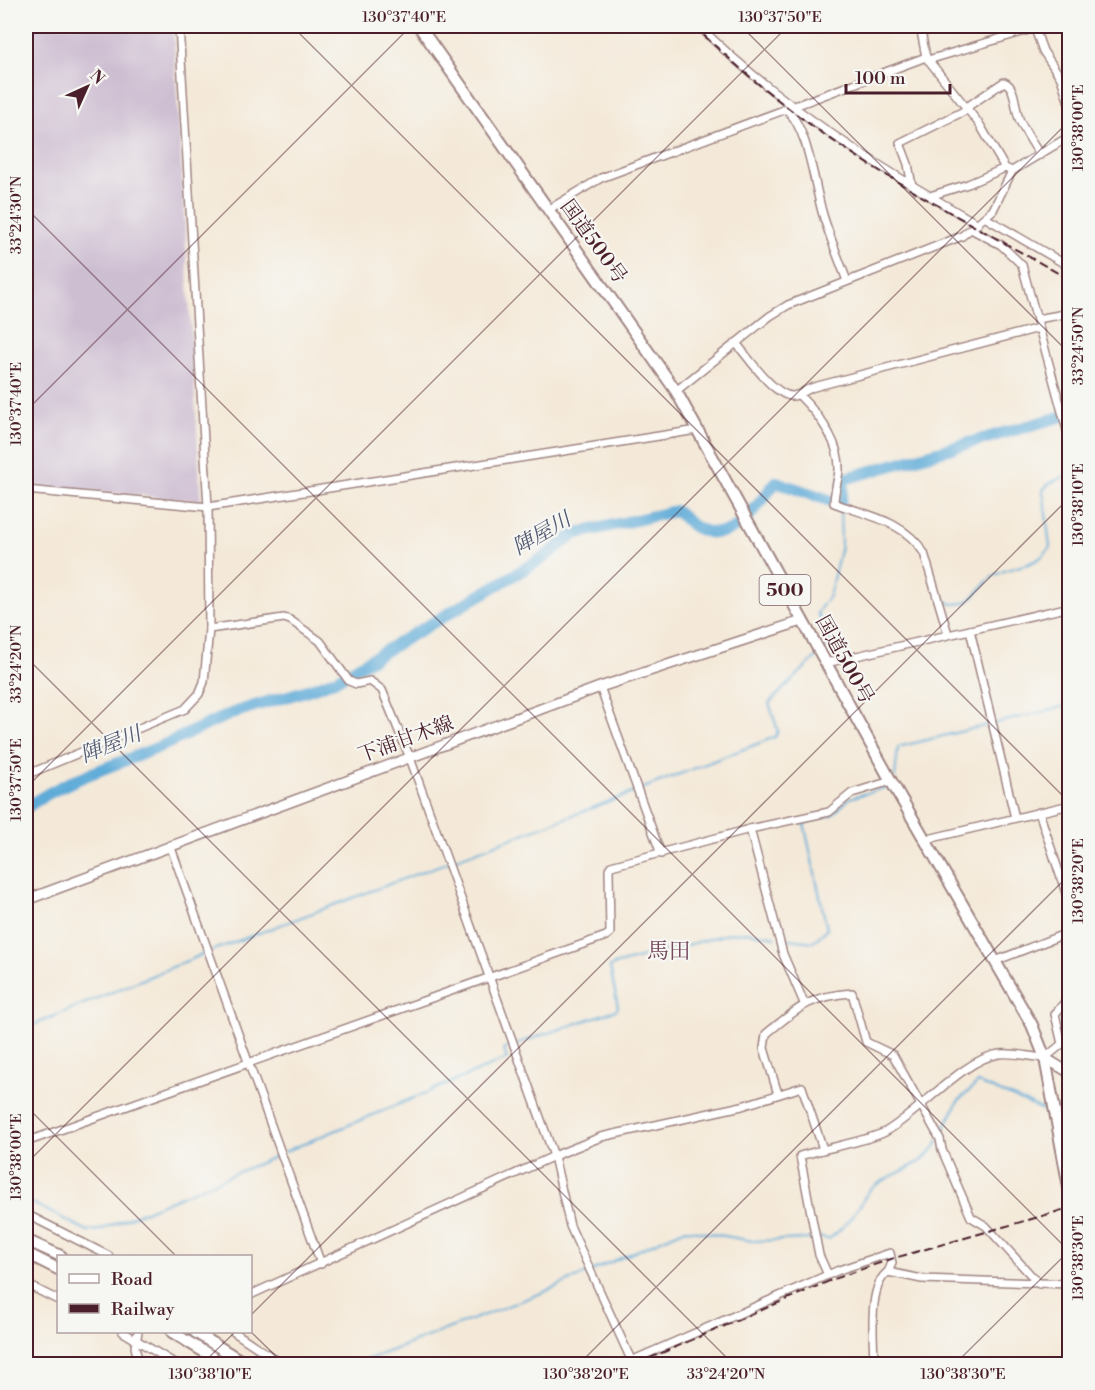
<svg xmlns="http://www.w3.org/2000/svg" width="1095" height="1390" viewBox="0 0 1095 1390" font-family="'Libre Bodoni','Noto Serif JP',serif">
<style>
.industrial{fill:#cebed2}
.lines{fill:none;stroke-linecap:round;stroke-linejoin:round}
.stream{stroke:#5fabd8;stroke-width:2}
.river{stroke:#5fabd8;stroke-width:12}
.minor-casing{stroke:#9f8482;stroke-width:10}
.major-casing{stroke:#9f8482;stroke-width:12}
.highway-casing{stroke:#9f8482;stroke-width:14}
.minor{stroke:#fff;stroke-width:7}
.major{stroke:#fff;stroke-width:9}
.highway{stroke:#fff;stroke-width:10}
.rail{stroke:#4a1f2b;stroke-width:2;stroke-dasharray:9 4.5;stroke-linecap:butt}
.ticks{fill:none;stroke:#4a1f2b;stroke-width:1.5;stroke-opacity:0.45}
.labels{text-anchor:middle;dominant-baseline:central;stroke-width:4.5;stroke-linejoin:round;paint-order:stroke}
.shield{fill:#f6f6f2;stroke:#7e6067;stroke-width:1.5}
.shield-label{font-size:18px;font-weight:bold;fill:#4a1f2b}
.street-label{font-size:20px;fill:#4a1f2b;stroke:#f6f6f2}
.water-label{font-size:21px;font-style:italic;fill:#525770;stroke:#f6f6f2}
.quarter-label{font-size:22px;fill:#75485b;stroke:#f6f6f2}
.neatline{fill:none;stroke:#4a1f2b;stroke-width:2}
.ticks-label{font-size:15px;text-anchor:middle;fill:#4a1f2b}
</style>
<rect width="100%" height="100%" fill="#f6f6f2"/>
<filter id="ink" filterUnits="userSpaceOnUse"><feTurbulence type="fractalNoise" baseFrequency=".0167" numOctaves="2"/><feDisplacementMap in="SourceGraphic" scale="12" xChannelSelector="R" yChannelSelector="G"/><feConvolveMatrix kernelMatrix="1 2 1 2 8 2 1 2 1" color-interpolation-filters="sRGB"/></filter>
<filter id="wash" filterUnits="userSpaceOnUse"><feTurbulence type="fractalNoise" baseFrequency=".008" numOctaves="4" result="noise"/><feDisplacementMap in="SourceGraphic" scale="24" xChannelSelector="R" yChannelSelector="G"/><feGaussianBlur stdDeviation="1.35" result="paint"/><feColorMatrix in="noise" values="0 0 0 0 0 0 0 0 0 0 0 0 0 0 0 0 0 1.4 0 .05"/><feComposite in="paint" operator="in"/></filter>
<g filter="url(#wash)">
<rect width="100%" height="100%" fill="#f4e9d8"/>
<!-- industrial -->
<polygon class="industrial" points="26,26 173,26 201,501 26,485"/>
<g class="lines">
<!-- stream -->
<g class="stream">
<path d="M941,599l11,5 12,-1c12,-5 18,-18 28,-26 18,-13 45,-8 58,-30l-7,-57 7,-7 20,-9"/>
<polyline points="822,651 831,640 817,613 829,596 841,546 840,507"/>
<polyline points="895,777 898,747 1070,705"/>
<polyline points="641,789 775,737 778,731 769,703 818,655"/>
<polyline points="782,938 813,942 827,929 804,823 832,815 850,798 887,787"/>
<polyline points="211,951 635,792"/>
<polyline points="26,1028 206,953"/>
<polyline points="516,1044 616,1010 618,1007 610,967 614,965 731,933 747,932 776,937"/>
<polyline points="1061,1118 1070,1122"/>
<polyline points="941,1135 958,1101 978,1083 1051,1113"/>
<polyline points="284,1152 507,1059 504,1050 511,1046"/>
<polyline points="26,1200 88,1231 100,1230 279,1155"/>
<path d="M818,1237l11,2c12,-9 21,-19 29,-31 5,-6 7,-14 13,-19 23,-19 53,-20 68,-49"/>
<polyline points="356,1364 544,1292 686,1229 752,1241 813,1239"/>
</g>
<!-- river -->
<path class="river" d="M26,808c39,-29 88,-42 133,-61 30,-12 58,-30 89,-39 31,-10 61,-16 91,-30l204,-120 32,-24 100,-23c8,4 13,13 22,17 38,19 59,-22 79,-46l64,22 4,-25 226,-65"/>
</g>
</g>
<g filter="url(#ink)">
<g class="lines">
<defs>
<g id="minor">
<path d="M699,26c82,81 179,141 279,198"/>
<polyline points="920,26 926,57 980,125 1005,168 1012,171"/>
<polyline points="1034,26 1043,51 1061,78 1070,106"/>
<polyline points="703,30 723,26"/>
<polyline points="928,60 1042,26"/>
<path d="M967,107l37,-25c13,5 10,27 16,39 5,11 13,23 20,34"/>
<path d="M785,108c24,20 29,78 38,107 7,23 16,44 24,66"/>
<polyline points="912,186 908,164 900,143 968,109"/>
<polyline points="930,196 968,184 1005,168"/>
<polyline points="548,210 601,178 926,57"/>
<polyline points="986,218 1070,267"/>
<polyline points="971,229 1001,245 1022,265 1070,441"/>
<polyline points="1037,319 1070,313"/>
<path d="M736,343c12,14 37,52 56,53 8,0 14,-7 22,-9l225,-59"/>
<polyline points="676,391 770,316 788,305 962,236 993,210 1012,171 1070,136"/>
<path d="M799,395c19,19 41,46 40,75 -1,11 -5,22 -5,33 32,12 71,18 90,50l24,81"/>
<polyline points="26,490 208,507 697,430"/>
<polyline points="209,629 284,618 290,620 320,641 349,681 356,684 370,681 382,690 410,758 554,1156 570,1226 633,1364"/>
<polyline points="970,630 1015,818"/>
<polyline points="826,663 1070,607"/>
<polyline points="600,687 661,854"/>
<polyline points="26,775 185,709 199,694 204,682 209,629 208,507 179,26"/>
<polyline points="1039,812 1070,905"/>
<polyline points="750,829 783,954 804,1003"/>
<polyline points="924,840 1070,805"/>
<polyline points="170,845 321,1264"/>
<polyline points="995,961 1070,932"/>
<polyline points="1062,1044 1055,1014 1070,996"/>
<path d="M778,1094l-14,-46 2,-14c32,-26 43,-38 86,-41l14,49 27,13 47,84 2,11 29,67 15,9 53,58"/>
<polyline points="26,1142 606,936 610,933 609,869 611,866 750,829 829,812 852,793 891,781"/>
<polyline points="26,1214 109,1256"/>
<path d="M828,1275l-9,-20 -19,-99c22,-7 67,-15 85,-24 34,-19 78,-73 114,-78 15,-2 31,3 46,4l17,-14 8,-2"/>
<polyline points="26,1284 58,1300"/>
<polyline points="250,1295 554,1156 601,1137 742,1106 802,1087 823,1149"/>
<polyline points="123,1332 176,1364"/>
<polyline points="138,1332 135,1347 139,1364"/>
<polyline points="234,1332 282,1364"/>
<polyline points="631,1361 839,1270 890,1253 892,1263 888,1272"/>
<path d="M874,1364c0,-23 -7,-78 14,-92l34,7 148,5"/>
</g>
<g id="major">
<polyline points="26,900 600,687 802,621"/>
<polyline points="1045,1058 1070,1073"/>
</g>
<g id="highway">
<polyline points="419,26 676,391 891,781 1032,1025 1045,1058 1070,1193"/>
<polyline points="26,1240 61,1256"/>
<polyline points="26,1253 58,1269"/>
<polyline points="172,1332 224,1364"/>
<polyline points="195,1332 246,1364"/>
</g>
</defs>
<!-- minor casing -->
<use href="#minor" class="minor-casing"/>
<!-- major casing -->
<use href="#major" class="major-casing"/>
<!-- highway casing -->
<use href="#highway" class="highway-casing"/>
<!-- minor -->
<use href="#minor" class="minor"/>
<!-- major -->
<use href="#major" class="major"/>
<!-- highway -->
<use href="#highway" class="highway"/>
<!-- rail -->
<g class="rail">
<path d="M694,26c45,43 92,83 144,118 74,50 154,91 232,136"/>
<polyline points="636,1364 834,1279 891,1259 1070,1208"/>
</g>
</g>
</g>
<!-- ticks -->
<path class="ticks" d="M292,26l778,777M741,26l329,328M26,35l9,-9M26,208l1044,1044M26,411l385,-385M26,657l707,707M26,788l762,-762M26,1106l150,150M26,1164l1044,-1044M250,1316l820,-819M250,1331l34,33M202,1364l33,-32M579,1364l491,-490M955,1364l115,-114"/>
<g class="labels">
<!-- shield labels -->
<rect class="shield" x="759.5" y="575" width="51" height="30" rx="4.5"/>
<g class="shield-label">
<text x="785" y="590">500</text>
</g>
<!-- street labels -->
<g class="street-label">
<text transform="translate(593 242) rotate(54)">国道500号</text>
<text transform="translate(844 660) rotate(61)">国道500号</text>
<text transform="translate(406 740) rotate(-20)">下浦甘木線</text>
</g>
<!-- water labels -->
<g class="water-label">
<text transform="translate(542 534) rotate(-30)">陣屋川</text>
<text transform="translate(111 745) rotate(-22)">陣屋川</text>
</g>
<!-- quarter labels -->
<g class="quarter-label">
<text x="669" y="951">馬田</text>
</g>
</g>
<!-- margin -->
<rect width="1095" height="1390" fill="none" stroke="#f6f6f2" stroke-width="66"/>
<!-- legend -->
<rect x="57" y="1255" width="195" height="78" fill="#f6f6f2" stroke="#b1a0a2" stroke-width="1.5"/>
<rect x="69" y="1274" width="30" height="9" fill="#ffffff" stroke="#b1a0a2" stroke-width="1.5"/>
<text x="111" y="1285" font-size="18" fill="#4a1f2b">Road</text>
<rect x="69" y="1304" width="30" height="9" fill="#4a1f2b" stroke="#b1a0a2" stroke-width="1.5"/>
<text x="111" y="1315" font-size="18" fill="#4a1f2b">Railway</text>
<!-- north arrow -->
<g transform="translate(87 87) rotate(45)" stroke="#f6f6f2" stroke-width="4.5" paint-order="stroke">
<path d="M0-4.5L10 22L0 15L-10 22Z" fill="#4a1f2b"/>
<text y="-9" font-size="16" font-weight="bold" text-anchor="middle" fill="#4a1f2b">N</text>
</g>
<!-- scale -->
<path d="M846 84v9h104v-9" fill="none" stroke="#4a1f2b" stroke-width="3"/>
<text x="855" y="84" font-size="18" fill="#4a1f2b" stroke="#f6f6f2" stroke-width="4.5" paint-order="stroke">100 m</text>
<rect x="33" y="33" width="1029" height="1324" class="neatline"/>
<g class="ticks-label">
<text x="404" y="22">130°37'40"E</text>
<text x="780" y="22">130°37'50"E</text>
<text transform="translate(1078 128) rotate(-90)" y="5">130°38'00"E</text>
<text transform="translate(16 215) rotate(-90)" y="5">33°24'30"N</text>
<text transform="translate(1078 346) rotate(-90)" y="5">33°24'50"N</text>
<text transform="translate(16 404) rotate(-90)" y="5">130°37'40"E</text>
<text transform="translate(1078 505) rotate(-90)" y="5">130°38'10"E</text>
<text transform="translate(16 664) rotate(-90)" y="5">33°24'20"N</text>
<text transform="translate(16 780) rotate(-90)" y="5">130°37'50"E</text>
<text transform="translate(1078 881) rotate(-90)" y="5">130°38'20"E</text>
<text transform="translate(16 1157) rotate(-90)" y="5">130°38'00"E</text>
<text transform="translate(1078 1258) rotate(-90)" y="5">130°38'30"E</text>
<text x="210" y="1379">130°38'10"E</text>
<text x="586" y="1379">130°38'20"E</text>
<text x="726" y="1379">33°24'20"N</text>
<text x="963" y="1379">130°38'30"E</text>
</g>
</svg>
